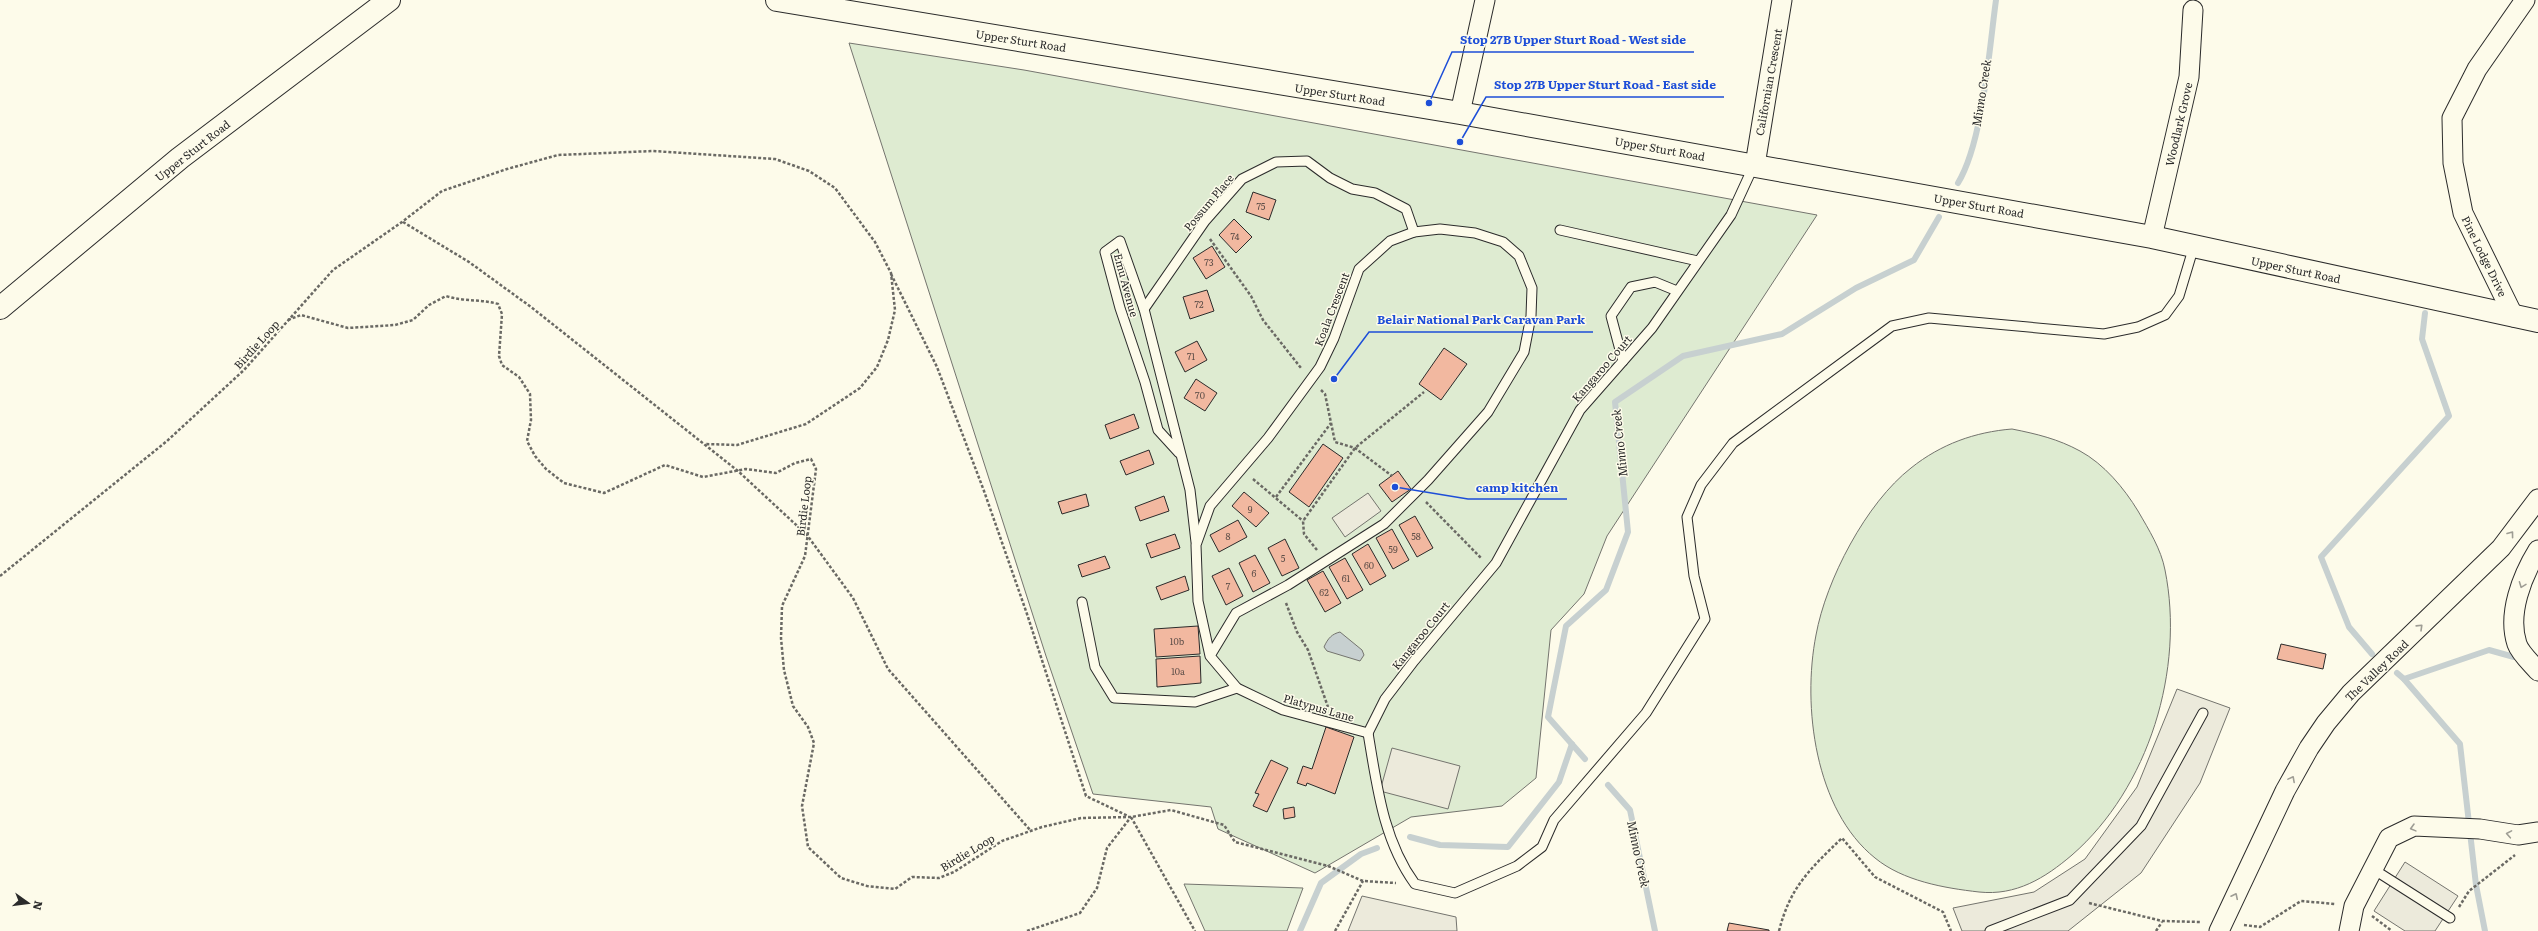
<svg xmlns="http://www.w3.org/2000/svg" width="2538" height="931" viewBox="0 0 2538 931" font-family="Literata,serif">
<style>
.green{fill:#deebd1;stroke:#74746e}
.parking{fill:#eceadb;stroke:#74746e}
.water{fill:#c7d0d0;stroke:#74746e}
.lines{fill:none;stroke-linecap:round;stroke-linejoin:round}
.stream{stroke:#c7d0d0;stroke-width:6}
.building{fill:#f2b8a0;stroke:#2b2b2b}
.service-casing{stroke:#2b2b2b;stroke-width:11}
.minor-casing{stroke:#2b2b2b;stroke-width:21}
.secondary-casing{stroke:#2b2b2b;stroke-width:24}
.path{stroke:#6a6964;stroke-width:2.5;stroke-dasharray:3 2;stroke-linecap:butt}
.service{stroke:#fdfbea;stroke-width:9}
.minor{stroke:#fdfbea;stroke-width:19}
.secondary{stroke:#fdfbea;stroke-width:22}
.oneway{stroke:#9e9d94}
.labels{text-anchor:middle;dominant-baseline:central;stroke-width:3;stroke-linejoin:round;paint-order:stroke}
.number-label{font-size:9px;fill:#5d4e48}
.street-label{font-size:11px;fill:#2b2b2b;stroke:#fdfbea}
.water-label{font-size:12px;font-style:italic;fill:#2b2b2b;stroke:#fdfbea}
.leader{fill:none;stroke:#1d4ed8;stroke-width:1.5}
.callout-dot{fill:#1d4ed8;stroke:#fdfbea;stroke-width:1.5}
.callout-label{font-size:12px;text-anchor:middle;font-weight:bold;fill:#1d4ed8;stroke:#fdfbea;stroke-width:3;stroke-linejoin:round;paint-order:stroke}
</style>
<rect width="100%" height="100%" fill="#fdfbea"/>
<!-- green -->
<g class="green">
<polygon points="849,43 1024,70 1817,215 1607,536 1584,594 1551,630 1536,778 1502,806 1411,817 1315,873 1218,829 1211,807 1093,794 1046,656"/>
<path d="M2012,429c25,5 46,10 68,22 24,13 44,37 58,60 11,19 23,38 27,59 20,99 -16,218 -93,285 -27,23 -56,41 -93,37 -35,-4 -76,-11 -104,-34 -60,-48 -73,-152 -59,-223 10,-55 50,-132 95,-167 30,-24 64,-36 101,-39z"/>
<polygon points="1184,884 1303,888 1287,931 1205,931"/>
</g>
<!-- parking -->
<g class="parking">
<polygon points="1368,493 1381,511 1345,537 1332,518"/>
<polygon points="2177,689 2230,708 2200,783 2141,873 2068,931 1962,931 1953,908 2034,892 2085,859 2137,787"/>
<polygon points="1392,748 1460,766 1448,809 1380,791"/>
<polygon points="2405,862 2458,896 2435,931 2405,931 2374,911"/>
<polygon points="1362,896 1456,917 1457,931 1348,931"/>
</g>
<!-- water -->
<path class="water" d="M1340,632l22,18 2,5 -4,6 -33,-10 -3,-4c4,-9 8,-13 16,-15z"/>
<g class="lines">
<!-- stream -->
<g class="stream">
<path d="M1958,183c25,-41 31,-133 38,-183"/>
<polyline points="2372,654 2349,627 2321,557 2449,416 2422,339 2425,313"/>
<polyline points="2397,673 2404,679 2489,650 2514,657"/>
<polyline points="2404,679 2460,744 2476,885 2485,931"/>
<polyline points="1585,759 1548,717 1566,626 1606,590 1628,532 1615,402 1683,356 1782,334 1856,288 1914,260 1939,217"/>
<polyline points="1608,785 1630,810 1655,931"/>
<polyline points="1410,837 1440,845 1508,847 1559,782 1572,744"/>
<polyline points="1300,931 1321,883 1361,854 1377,848"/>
</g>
</g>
<!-- building -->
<g class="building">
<polygon points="1253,192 1276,200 1269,220 1246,212"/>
<polygon points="1234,219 1252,237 1236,253 1219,235"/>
<polygon points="1212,246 1225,267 1206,279 1193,258"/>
<polygon points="1207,290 1214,311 1190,319 1183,297"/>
<polygon points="1197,341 1207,360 1185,372 1175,352"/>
<polygon points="1444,348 1467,364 1441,400 1419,384"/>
<polygon points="1196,379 1217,393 1205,411 1184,398"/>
<polygon points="1134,414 1139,428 1110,439 1105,425"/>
<polygon points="1323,444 1343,458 1309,507 1289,492"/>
<polygon points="1149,450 1154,464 1126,475 1120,461"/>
<polygon points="1398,471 1411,489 1392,502 1379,485"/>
<polygon points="1244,492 1269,513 1256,527 1232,506"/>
<polygon points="1086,494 1089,506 1062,514 1058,502"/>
<polygon points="1164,496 1169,511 1140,521 1135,507"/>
<polygon points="1415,516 1433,548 1417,557 1399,525"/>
<polygon points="1238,520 1247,537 1219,552 1210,535"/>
<polygon points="1392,529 1409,560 1393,569 1376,538"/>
<polygon points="1175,534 1180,548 1151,558 1146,544"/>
<polygon points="1285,539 1299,568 1282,576 1268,548"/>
<polygon points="1368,544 1386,576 1370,585 1352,554"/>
<polygon points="1255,555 1270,583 1253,592 1239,563"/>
<polygon points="1105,556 1110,568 1082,577 1078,565"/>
<polygon points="1345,558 1363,590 1347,599 1329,567"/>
<polygon points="1229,568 1243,596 1226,605 1212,576"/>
<polygon points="1323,571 1341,603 1325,612 1307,580"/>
<polygon points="1185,576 1189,590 1161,600 1156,587"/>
<polygon points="1198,626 1200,654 1156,657 1154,629"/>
<polygon points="2281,644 2326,654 2323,669 2277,659"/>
<polygon points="1200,656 1201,683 1157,687 1156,659"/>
<polygon points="1326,727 1354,737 1335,794 1307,783 1306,786 1297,783 1303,766 1312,769"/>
<polygon points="1271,760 1288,768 1267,812 1253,806 1259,794 1255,793"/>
<polygon points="1294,807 1295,817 1284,819 1283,809"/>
<polygon points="1729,923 1769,930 1769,931 1727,931"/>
</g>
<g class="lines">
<defs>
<g id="service">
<polyline points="1560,230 1698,261"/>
<polyline points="1144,309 1205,221 1242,179 1276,162 1307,161 1330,178 1352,189 1375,193 1406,209 1414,232"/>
<polyline points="1623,361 1611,316 1631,287 1655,282 1677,291"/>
<polyline points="1179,453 1158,430 1145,382 1120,308 1105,252 1120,241 1144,309 1190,490 1196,542"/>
<polyline points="1082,602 1095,667 1114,698 1195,702 1237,688"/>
<polyline points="1210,656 1236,613 1288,585 1384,524 1428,480 1488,412 1524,352 1531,316 1532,288 1519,256 1503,242 1475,233 1440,229 1414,232 1390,241 1359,269 1334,338 1320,367 1268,438 1210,506 1196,545 1198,601 1210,656 1237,688 1283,710 1368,733"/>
<path d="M1368,733c9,53 15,107 47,151l40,9 62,-27 25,-19 12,-27 92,-107 59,-94 -11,-43 -7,-59 14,-32 32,-42 159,-117 37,-8 175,16 34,-7 27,-12 14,-19 15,-50"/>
<polyline points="1368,733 1385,699 1414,661 1496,563 1580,410 1652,328 1731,215 1754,165"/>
<polyline points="2373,869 2450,918"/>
<polyline points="1990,931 2070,900 2141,826 2203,713"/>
</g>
<g id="minor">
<polyline points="1460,113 1485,0"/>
<polyline points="1755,165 1782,0"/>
<polyline points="2152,237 2189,77 2193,10"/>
<polyline points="2514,317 2463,213 2453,163 2452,118 2477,69 2525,0"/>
<path d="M2538,550c-16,26 -31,64 -21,94 3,9 15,20 21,27"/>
<polyline points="2219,931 2285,791 2309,748 2326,723 2351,693 2501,548 2538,499"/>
<polyline points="2349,931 2354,906 2389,838 2414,826 2480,829 2518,835 2538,832"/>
</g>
<g id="secondary">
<polyline points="777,0 1460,113 2152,237 2538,321"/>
<polyline points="0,308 180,158 389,0"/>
</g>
</defs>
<!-- service casing -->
<use href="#service" class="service-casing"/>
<!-- minor casing -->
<use href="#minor" class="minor-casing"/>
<!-- secondary casing -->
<use href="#secondary" class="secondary-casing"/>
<!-- path -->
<g class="path">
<polyline points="403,222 469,262 531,307 738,471 807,535 853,598 888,669 1031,831"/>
<polyline points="1210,239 1251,296 1263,320 1301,368"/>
<polyline points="891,274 937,367 984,491 1027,614 1086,796 1128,816"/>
<path d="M288,320l13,-5 47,13 47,-3 18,-5 16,-15 17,-9c19,6 35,3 52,8l4,10 -3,42 3,9 17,12 11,17 1,26 -4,21 8,15 11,13 18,14 40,10 61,-28 38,12 43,-8 30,4 19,-10 16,-4 5,10 -11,87 -23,50 -1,32 3,32 9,36 15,21 6,16 -12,63 6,41 33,31 26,8 28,3 17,-12 27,1 15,-6 48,-31 40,-14 39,-9 50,-1 40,-7 53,15 11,17 93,24 35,15 33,2"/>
<polyline points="1321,390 1325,394 1335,442 1355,448 1392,476"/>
<polyline points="1253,479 1303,521"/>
<polyline points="1276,497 1331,423"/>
<polyline points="1426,502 1482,559"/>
<polyline points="1317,550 1304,534 1303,521 1355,448 1424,392"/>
<polyline points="0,576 167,441 244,370 333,270 402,222 442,191 507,169 558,155 653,151 775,159 809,171 835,188 875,242 891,273 895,310 888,340 877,367 860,388 806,424 737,445 705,444"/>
<polyline points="1286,603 1297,632 1308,650 1328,707"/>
<polyline points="1131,817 1195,931"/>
<polyline points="2089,903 2162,921 2201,922"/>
<polyline points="2459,907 2469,891 2515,855"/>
<polyline points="2372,916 2392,931"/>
<polyline points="2244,925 2260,927 2301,901 2335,904"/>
<polyline points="1027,931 1080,913 1097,888 1107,848 1131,817"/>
<polyline points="1335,931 1363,881"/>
<path d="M1779,931c11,-44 31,-62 63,-93l33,39 68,35 8,19"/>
<polyline points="2156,931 2162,922"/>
</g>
<!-- service -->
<use href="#service" class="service"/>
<!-- minor -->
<use href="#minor" class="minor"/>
<!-- secondary -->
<use href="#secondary" class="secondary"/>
</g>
<!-- one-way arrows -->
<defs><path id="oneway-chevron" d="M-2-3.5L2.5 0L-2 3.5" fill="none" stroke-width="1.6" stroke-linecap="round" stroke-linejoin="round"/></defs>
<g class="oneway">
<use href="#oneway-chevron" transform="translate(2511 534) rotate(-53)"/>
<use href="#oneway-chevron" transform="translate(2522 585) rotate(111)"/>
<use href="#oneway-chevron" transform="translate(2420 627) rotate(-44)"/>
<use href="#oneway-chevron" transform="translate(2292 779) rotate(-62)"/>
<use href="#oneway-chevron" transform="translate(2413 828) rotate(165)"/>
<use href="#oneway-chevron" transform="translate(2509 834) rotate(-170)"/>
<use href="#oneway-chevron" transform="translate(2235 896) rotate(-64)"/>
</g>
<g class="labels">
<!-- number labels -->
<g class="number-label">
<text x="1261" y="206">75</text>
<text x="1235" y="236">74</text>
<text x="1209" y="262">73</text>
<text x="1199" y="304">72</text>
<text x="1191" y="356">71</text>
<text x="1200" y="395">70</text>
<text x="1250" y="509">9</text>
<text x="1228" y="536">8</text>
<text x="1416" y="536">58</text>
<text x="1393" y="549">59</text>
<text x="1283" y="558">5</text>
<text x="1369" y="565">60</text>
<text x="1254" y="573">6</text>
<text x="1346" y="578">61</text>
<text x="1228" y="586">7</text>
<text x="1324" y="592">62</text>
<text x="1177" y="641">10b</text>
<text x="1178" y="671">10a</text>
</g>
<!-- street labels -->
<g class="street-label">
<text transform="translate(1021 40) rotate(9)">Upper Sturt Road</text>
<text transform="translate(1768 82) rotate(-80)">Californian Crescent</text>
<text transform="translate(1340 94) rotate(9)">Upper Sturt Road</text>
<text transform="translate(2178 124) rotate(-77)">Woodlark Grove</text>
<text transform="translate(1660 148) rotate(10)">Upper Sturt Road</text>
<text transform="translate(192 150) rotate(-38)">Upper Sturt Road</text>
<text transform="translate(1208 202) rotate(-50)">Possum Place</text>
<text transform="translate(1979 205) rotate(10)">Upper Sturt Road</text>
<text transform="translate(2485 256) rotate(64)">Pine Lodge Drive</text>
<text transform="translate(2296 269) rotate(12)">Upper Sturt Road</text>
<text transform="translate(1127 285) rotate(75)">Emu Avenue</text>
<text transform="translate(1331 309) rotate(-69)">Koala Crescent</text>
<text transform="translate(256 344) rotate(-48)">Birdie Loop</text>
<text transform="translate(1601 368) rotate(-49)">Kangaroo Court</text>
<text transform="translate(803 506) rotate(-83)">Birdie Loop</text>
<text transform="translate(1420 635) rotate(-51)">Kangaroo Court</text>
<text transform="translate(2376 670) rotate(-44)">The Valley Road</text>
<text transform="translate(1319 707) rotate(16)">Platypus Lane</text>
<text transform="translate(967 852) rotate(-31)">Birdie Loop</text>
</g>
<!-- water labels -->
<g class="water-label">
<text transform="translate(1981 93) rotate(-81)">Minno Creek</text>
<text transform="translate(1619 443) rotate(-96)">Minno Creek</text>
<text transform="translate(1639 854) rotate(78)">Minno Creek</text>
</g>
</g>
<!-- callouts -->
<path class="leader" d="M1429 103L1452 52H1694M1460 142L1486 97H1724M1334 379L1369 332H1593M1395 487L1468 499H1567"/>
<g class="callout-dot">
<circle cx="1429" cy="103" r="4"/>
<circle cx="1460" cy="142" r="4"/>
<circle cx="1334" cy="379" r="4"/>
<circle cx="1395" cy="487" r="4"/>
</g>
<g class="callout-label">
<text x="1573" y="44">Stop 27B Upper Sturt Road - West side</text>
<text x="1605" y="89">Stop 27B Upper Sturt Road - East side</text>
<text x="1481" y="324">Belair National Park Caravan Park</text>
<text x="1517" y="492">camp kitchen</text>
</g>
<!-- north arrow -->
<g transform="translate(28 903) rotate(104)" stroke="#fdfbea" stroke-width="3" paint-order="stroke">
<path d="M0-3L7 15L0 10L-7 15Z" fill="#2b2b2b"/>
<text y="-6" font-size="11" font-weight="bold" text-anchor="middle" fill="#2b2b2b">N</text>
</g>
</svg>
